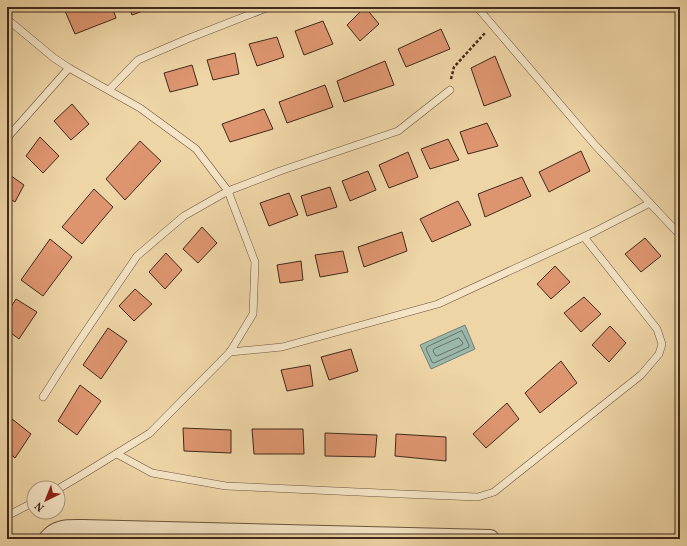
<svg xmlns="http://www.w3.org/2000/svg" width="687" height="546" viewBox="0 0 687 546" font-family="Vollkorn,serif">
<style>
.water{fill:#99b8ab;stroke:#757f71}
.lines{fill:none;stroke-linecap:round;stroke-linejoin:round}
.shore{stroke:#6c7162;stroke-width:1}
.building{fill:#dd956f;stroke:#402a1a}
.service-casing{stroke:#6c553d;stroke-width:8}
.tertiary-casing{stroke:#6c553d;stroke-width:20}
.path{stroke:#402a1a;stroke-width:2.5;stroke-dasharray:3 2;stroke-linecap:butt}
.service{stroke:#f4e4c5;stroke-width:7}
.tertiary{stroke:#f4e4c5;stroke-width:18}
</style>
<rect width="100%" height="100%" fill="#eed5a6"/>
<filter id="stains"><feTurbulence type="fractalNoise" baseFrequency=".005" numOctaves="4"/><feColorMatrix values="0 0 0 0 .2 0 0 0 0 .09 0 0 0 0 .02 0 0 0 .5 -.17"/></filter>
<radialGradient id="worn" r=".72"><stop offset=".6" stop-color="#630" stop-opacity="0"/><stop offset="1" stop-color="#630" stop-opacity=".3"/></radialGradient>
<!-- water -->
<polygon class="water" points="465,325 475,349 431,369 420,345"/>
<g class="lines">
<!-- shore -->
<g class="shore">
<polygon points="462,331 469,345 469,347 434,363 432,362 426,349 427,347"/>
<polygon points="459,338 463,343 462,345 437,356 435,355 433,351 434,349"/>
</g>
</g>
<!-- building -->
<g class="building">
<polygon points="74,7 112,7 116,18 75,34 65,11"/>
<polygon points="129,7 154,7 132,15"/>
<polygon points="365,7 379,24 360,41 347,25"/>
<polygon points="323,21 333,44 304,55 295,31"/>
<polygon points="441,29 450,49 406,67 398,49"/>
<polygon points="277,37 284,57 257,66 249,44"/>
<polygon points="235,53 239,74 213,80 207,60"/>
<polygon points="495,56 511,96 484,106 471,68"/>
<polygon points="385,61 394,85 344,102 337,81"/>
<polygon points="192,65 198,85 170,92 164,73"/>
<polygon points="325,85 333,107 287,123 279,102"/>
<polygon points="72,104 89,124 71,140 54,121"/>
<polygon points="264,109 273,129 230,142 222,124"/>
<polygon points="487,123 498,146 468,154 460,132"/>
<polygon points="40,137 59,156 43,173 26,156"/>
<polygon points="448,139 459,160 430,169 421,149"/>
<polygon points="140,141 161,161 125,200 106,179"/>
<polygon points="581,151 590,171 549,192 539,172"/>
<polygon points="408,152 418,177 389,188 379,165"/>
<polygon points="368,171 376,190 350,201 342,181"/>
<polygon points="7,173 24,185 15,202 7,197"/>
<polygon points="522,177 531,196 485,217 478,194"/>
<polygon points="330,187 337,207 307,216 301,196"/>
<polygon points="94,189 113,207 82,244 62,227"/>
<polygon points="289,193 298,215 269,226 260,203"/>
<polygon points="458,201 471,225 432,242 420,219"/>
<polygon points="202,227 217,243 198,263 183,249"/>
<polygon points="402,232 407,251 364,267 358,247"/>
<polygon points="645,238 661,256 641,272 625,254"/>
<polygon points="50,239 72,257 43,296 21,280"/>
<polygon points="343,251 348,272 320,277 315,255"/>
<polygon points="166,253 182,270 165,289 149,272"/>
<polygon points="301,261 303,280 280,283 277,265"/>
<polygon points="555,266 570,282 551,299 537,284"/>
<polygon points="135,289 152,304 134,321 119,306"/>
<polygon points="584,297 601,314 581,332 564,313"/>
<polygon points="16,299 37,312 19,339 7,330 7,313"/>
<polygon points="610,326 626,343 609,362 592,345"/>
<polygon points="108,328 127,341 101,379 83,365"/>
<polygon points="351,349 358,371 329,380 321,357"/>
<polygon points="561,361 577,383 540,413 525,393"/>
<polygon points="310,365 313,386 287,391 281,370"/>
<polygon points="80,385 101,401 77,435 58,421"/>
<polygon points="507,403 519,419 486,448 473,434"/>
<polygon points="7,415 31,434 15,458 7,451"/>
<polygon points="183,428 231,430 231,453 184,451"/>
<polygon points="252,429 303,429 304,454 254,454"/>
<polygon points="325,433 377,435 375,457 325,456"/>
<polygon points="396,434 446,437 446,461 395,456"/>
</g>
<g class="lines">
<defs>
<g id="service">
<polyline points="477,7 595,145 680,235"/>
<polyline points="7,19 54,58 69,68 140,108 196,149 228,191 255,262 253,314 230,352 150,433 80,476 58,489"/>
<polyline points="109,90 138,60 187,39 269,7"/>
<polyline points="7,138 69,68"/>
<polyline points="230,352 282,347 438,304 594,232 650,203"/>
<polyline points="43,397 75,347 137,256 184,216 228,191 280,171 398,131 450,90"/>
<polyline points="117,454 152,473 226,486 402,494 478,497 494,492 641,375 659,354 662,344 657,329 584,237"/>
<polyline points="7,516 34,502"/>
</g>
<path id="tertiary" d="M48,539c9,-11 20,-10 34,-10l408,10"/>
</defs>
<!-- service casing -->
<use href="#service" class="service-casing"/>
<!-- tertiary casing -->
<use href="#tertiary" class="tertiary-casing"/>
<!-- path -->
<polyline class="path" points="451,79 454,67 485,33"/>
<!-- service -->
<use href="#service" class="service"/>
<!-- tertiary -->
<use href="#tertiary" class="tertiary"/>
</g>
<!-- margin -->
<rect width="687" height="546" fill="none" stroke="#eed5a6" stroke-width="24"/>
<rect x="8" y="8" width="671" height="530" fill="none" stroke="#402a1a" stroke-width="2"/>
<rect x="12" y="12" width="663" height="522" fill="none" stroke="#402a1a"/>
<!-- north arrow -->
<g transform="translate(46 500) rotate(223)"><circle r="19" fill="#f4e4c5" stroke="#ac9a81"/>
<path d="M0-3L7 15L0 10L-7 15Z" fill="#8f2418"/>
<text y="-6" font-size="11" font-weight="bold" text-anchor="middle" fill="#402a1a">N</text>
</g>
<rect width="100%" height="100%" filter="url(#stains)"/>
<rect width="100%" height="100%" fill="url(#worn)"/>
</svg>
